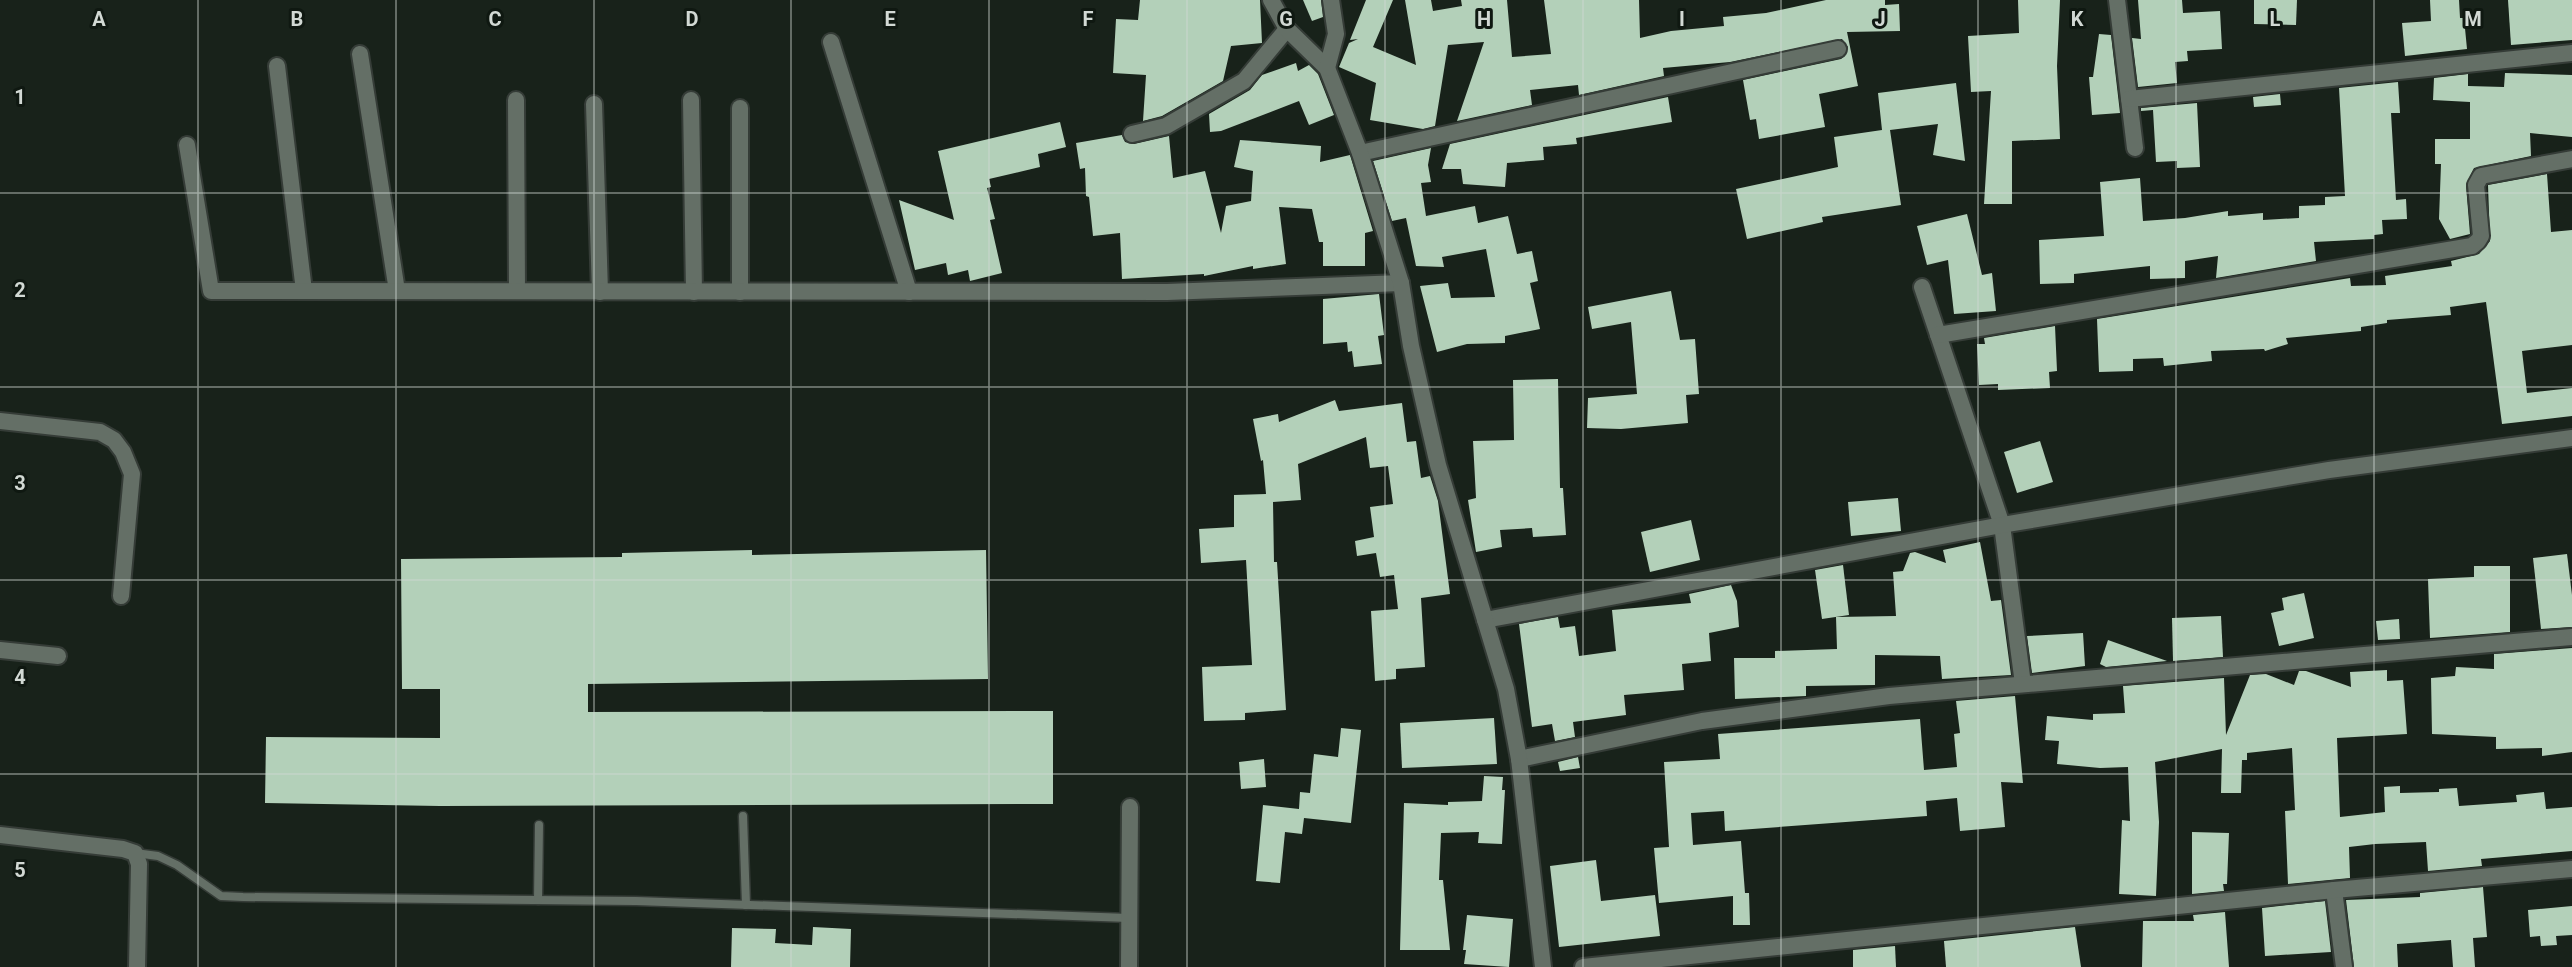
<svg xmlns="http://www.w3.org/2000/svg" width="2572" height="967" viewBox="0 0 2572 967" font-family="Roboto,sans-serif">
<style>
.building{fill:#b3d0b9}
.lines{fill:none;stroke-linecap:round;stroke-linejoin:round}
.service-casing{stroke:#353c37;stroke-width:11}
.minor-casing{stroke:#353c37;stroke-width:20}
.tertiary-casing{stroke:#353c37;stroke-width:20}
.service{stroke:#646f66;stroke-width:8}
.minor{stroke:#646f66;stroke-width:16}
.tertiary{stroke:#646f66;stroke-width:16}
.grid{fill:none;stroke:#d2d9d4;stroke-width:1.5;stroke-opacity:0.55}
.grid-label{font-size:20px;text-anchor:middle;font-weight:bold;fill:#d2d9d4;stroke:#0f1811;stroke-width:6;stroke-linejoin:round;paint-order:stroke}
</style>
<rect width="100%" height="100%" fill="#18221a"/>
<!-- building -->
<g class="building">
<polygon points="1140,0 1260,0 1262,43 1231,46 1223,81 1162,116 1143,121 1146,75 1113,73 1116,19 1138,20"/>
<polygon points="1303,0 1321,0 1323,17 1312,21"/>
<polygon points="1366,0 1393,0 1373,47 1416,65 1405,0 1431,0 1433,11 1462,6 1461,0 1507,0 1512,57 1551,54 1544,0 1639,0 1640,38 1671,31 1724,26 1723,17 1766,13 1826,0 1885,0 1885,5 1899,4 1900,31 1847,32 1858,86 1819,94 1825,127 1797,132 1759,139 1756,119 1750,120 1743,80 1841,59 1845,56 1848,47 1842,39 1730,62 1663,68 1664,76 1579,95 1578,85 1530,90 1532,105 1457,121 1484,42 1448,45 1435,126 1423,129 1370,120 1376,83 1339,67 1349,43 1358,39 1350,40"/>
<polygon points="2018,0 2060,0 2057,66 2060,139 2012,141 2012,204 1984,204 1991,91 1971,92 1968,36 2019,33"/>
<polygon points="2138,0 2182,0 2183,13 2220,11 2222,49 2187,51 2188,61 2175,62 2177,83 2138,87 2132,38 2141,39"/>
<polygon points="2254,0 2297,0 2296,25 2254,24"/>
<polygon points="2430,0 2459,0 2460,18 2464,18 2467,49 2405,56 2402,23 2431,21"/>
<polygon points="2508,0 2572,0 2572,40 2511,45"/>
<polygon points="2099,34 2111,35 2120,113 2092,115 2089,77 2093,77"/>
<polygon points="1296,63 1298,71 1309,65 1318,74 1334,115 1309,125 1299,101 1221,131 1210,132 1209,114 1250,90 1262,75"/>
<polygon points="2505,73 2572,75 2572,137 2530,133 2531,156 2474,168 2466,185 2470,234 2450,239 2439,219 2441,164 2435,164 2435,139 2470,139 2470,102 2433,100 2434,78 2468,74 2468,86 2504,87"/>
<polygon points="2398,82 2400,113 2391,113 2396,200 2406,199 2407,219 2382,220 2383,234 2374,235 2374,239 2314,242 2316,261 2216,278 2218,256 2185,261 2185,278 2150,279 2150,266 2074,274 2074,283 2040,284 2039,240 2104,236 2100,182 2140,178 2143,221 2185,218 2228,211 2228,216 2263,213 2263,220 2299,218 2299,206 2325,205 2325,197 2345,196 2339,88"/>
<polygon points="1956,83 1965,161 1933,155 1938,124 1890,130 1901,205 1822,217 1823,222 1747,239 1736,189 1838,167 1834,137 1882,130 1878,93"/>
<polygon points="2280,94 2281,105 2254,107 2253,97"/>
<polygon points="1668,97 1672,122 1576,138 1577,144 1543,147 1544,160 1507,163 1505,187 1463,184 1461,169 1442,169 1450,144"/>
<polygon points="2197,103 2200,167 2177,168 2177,161 2156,162 2153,110 2141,111 2141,108"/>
<polygon points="1060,122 1066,147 1038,154 1040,167 989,179 991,187 987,188 995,219 990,220 1002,273 970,281 968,270 948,275 946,263 915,270 899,200 954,220 938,151"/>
<polygon points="1122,135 1125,142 1134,144 1169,136 1173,178 1205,171 1221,233 1226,206 1251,201 1253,171 1234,167 1240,140 1321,146 1320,162 1350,155 1373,231 1365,233 1365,266 1323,266 1323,242 1319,242 1312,209 1279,207 1286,264 1253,269 1253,266 1204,276 1204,274 1122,279 1120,233 1093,236 1089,197 1086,196 1085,168 1080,169 1076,143"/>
<polygon points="1431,148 1428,165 1431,182 1421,183 1426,216 1475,206 1478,223 1508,216 1517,254 1532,251 1538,281 1530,283 1540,329 1505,336 1505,343 1467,344 1437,352 1420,286 1448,283 1451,298 1495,297 1486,249 1442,257 1444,267 1416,266 1406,218 1392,221 1373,161"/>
<polygon points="2547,174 2551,232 2572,230 2572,345 2522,351 2527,393 2572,388 2572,416 2502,424 2486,302 2450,307 2451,315 2387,320 2387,323 2361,327 2361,331 2286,338 2288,344 2265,351 2264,349 2211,351 2212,361 2164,366 2163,358 2133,359 2133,371 2099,372 2097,319 2350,278 2351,286 2386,285 2385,276 2452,266 2451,261 2479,254 2490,241 2488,185"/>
<polygon points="1967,214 1982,275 1992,273 1996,311 1954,314 1948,260 1927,265 1917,226"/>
<polygon points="1671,291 1680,340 1695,339 1699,394 1686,395 1688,423 1621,429 1587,428 1588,398 1637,394 1631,322 1592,329 1588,307"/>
<polygon points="1379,294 1384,335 1378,336 1382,364 1354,367 1352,351 1348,352 1347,342 1323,344 1323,299"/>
<polygon points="2055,326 2057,371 2049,372 2050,388 1998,390 1998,384 1979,385 1977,344 1985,344 1984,338"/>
<polygon points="1558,379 1560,488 1563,488 1566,535 1533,537 1532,528 1500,530 1502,547 1476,552 1468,500 1476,498 1473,441 1514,440 1513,380"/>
<polygon points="1335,400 1339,411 1402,403 1407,442 1416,441 1421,478 1430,476 1438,501 1450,594 1421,598 1425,667 1396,669 1396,679 1375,681 1371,611 1398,609 1394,575 1380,577 1376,553 1357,556 1355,541 1374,537 1370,507 1393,504 1388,466 1370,468 1366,437 1298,464 1301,500 1273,502 1274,562 1277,562 1286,710 1245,713 1245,720 1204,721 1202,667 1252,665 1246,560 1201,563 1199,529 1234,527 1234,495 1266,494 1263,460 1261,461 1253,419 1278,414 1279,422"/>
<polygon points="2040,441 2053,482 2017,493 2004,452"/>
<polygon points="1898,498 1901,531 1851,536 1848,502"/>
<polygon points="1691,520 1700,560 1650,572 1641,532"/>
<polygon points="1980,542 1991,601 2001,600 2011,675 1942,679 1940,656 1875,655 1875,685 1806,686 1806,696 1735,699 1734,658 1775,658 1775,651 1837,649 1836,617 1896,616 1893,572 1903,571 1910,553 1915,552 1946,563 1943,550"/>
<polygon points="752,550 752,555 986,550 988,679 588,684 588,712 1053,711 1053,804 440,806 265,803 266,737 440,738 440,689 402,689 401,559 622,557 622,553"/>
<polygon points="2567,554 2572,595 2572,627 2541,629 2533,558"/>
<polygon points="1843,565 1849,615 1822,619 1815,570"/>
<polygon points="2474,566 2510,566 2510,632 2430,638 2428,579 2474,577"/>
<polygon points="1731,585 1737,601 1739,627 1709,633 1711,661 1682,664 1684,690 1624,695 1626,715 1573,722 1575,737 1555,741 1552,724 1532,727 1519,624 1558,617 1560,628 1575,626 1579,656 1616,651 1612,610 1691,603 1689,594"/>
<polygon points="2304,593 2314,638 2279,646 2271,613 2284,610 2282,598"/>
<polygon points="2221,616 2223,657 2173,661 2172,618"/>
<polygon points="2399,619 2400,639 2378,640 2376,621"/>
<polygon points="2083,633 2085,666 2032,673 2027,636"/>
<polygon points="2108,640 2167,661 2106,667 2100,664"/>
<polygon points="2572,648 2572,752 2542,756 2542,748 2496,749 2496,737 2432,734 2431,678 2455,676 2456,667 2494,669 2494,654"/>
<polygon points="2387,670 2387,681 2403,680 2407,734 2337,738 2340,817 2385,812 2384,787 2400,786 2400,793 2439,792 2439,789 2457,788 2459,806 2517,802 2516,795 2544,792 2546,809 2572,807 2572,851 2481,859 2482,866 2428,871 2426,842 2375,844 2349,847 2350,878 2288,884 2285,811 2295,810 2292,748 2247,753 2247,760 2242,760 2241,793 2221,793 2222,749 2155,762 2159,822 2156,896 2119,894 2122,820 2130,821 2128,767 2100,768 2057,764 2059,741 2045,740 2047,716 2093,720 2093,714 2125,713 2123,686 2224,678 2226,735 2250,675 2266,674 2294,685 2299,671 2306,671 2351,687 2350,672"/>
<polygon points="2015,696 2023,783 2001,782 2005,827 1960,831 1957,798 1926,801 1927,816 1725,831 1724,811 1691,813 1693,845 1741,841 1745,893 1749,893 1750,925 1733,925 1733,896 1659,903 1654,848 1669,847 1664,762 1720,759 1718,734 1920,719 1924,770 1957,767 1954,734 1960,733 1956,701"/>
<polygon points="1494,718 1497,764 1402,768 1400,723"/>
<polygon points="1341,728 1361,730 1351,823 1304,818 1302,834 1285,832 1280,883 1256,881 1263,805 1299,809 1300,792 1310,793 1314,754 1338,757"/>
<polygon points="1578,757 1580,768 1560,771 1558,762"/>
<polygon points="1264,759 1266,787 1241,789 1239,762"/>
<polygon points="1484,776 1503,777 1502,790 1505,790 1502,844 1478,843 1479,832 1441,833 1439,880 1443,880 1450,950 1400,950 1404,803 1448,805 1448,802 1482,801"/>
<polygon points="2192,832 2229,833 2227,884 2223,884 2224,891 2192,894"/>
<polygon points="1596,860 1601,901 1655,895 1660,936 1559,947 1550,866"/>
<polygon points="2483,887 2487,937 2473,938 2475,967 2453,967 2451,940 2397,944 2398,967 2354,967 2346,900 2420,897 2420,893"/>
<polygon points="2325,901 2331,952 2265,956 2262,908"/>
<polygon points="2572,906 2572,935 2556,936 2557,945 2541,946 2540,936 2530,937 2528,910"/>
<polygon points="2225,912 2229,967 2142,967 2143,921 2194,921 2193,915"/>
<polygon points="1467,915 1513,919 1509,967 1464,964 1466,950 1463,950"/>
<polygon points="813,927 851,929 850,967 731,967 732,928 776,929 775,943 812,945"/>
<polygon points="2075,927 2081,967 1946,967 1944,941"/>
<polygon points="1895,946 1896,967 1853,967 1853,950"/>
</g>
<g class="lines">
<defs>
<g id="service">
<polyline points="743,816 746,905"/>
<polyline points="135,853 158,856 177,865 221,896 243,897 636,901 1129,918"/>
<polyline points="538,900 539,825"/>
</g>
<g id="minor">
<polyline points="2117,0 2135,148"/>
<polyline points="831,42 909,292"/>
<polyline points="360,54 397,291"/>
<polyline points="277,66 304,291"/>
<polyline points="2129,99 2572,53"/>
<polyline points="516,100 517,291"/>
<polyline points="691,100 694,292"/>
<polyline points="594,104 600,292"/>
<polyline points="740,108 740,292"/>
<polyline points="1132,134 1166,126 1244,81 1287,29"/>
<polyline points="187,145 211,291 1167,292 1401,283"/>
<polyline points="1360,153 1838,49"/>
<polyline points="1922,287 2002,525 2023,684"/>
<polyline points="1938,335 2472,246 2478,241 2481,236 2476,185 2481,176 2572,159"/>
<polyline points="0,421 100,432 114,440 123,452 132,474 121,596"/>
<polyline points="1485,620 2002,525 2329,470 2572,438"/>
<polyline points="0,650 58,656"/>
<polyline points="1519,759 1702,721 1889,696 2572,637"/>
<polyline points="0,835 123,849 135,853 139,864 137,967"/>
<polyline points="2334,890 2344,967"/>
<polyline points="1129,967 1130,807"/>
<polyline points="1583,967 2334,890 2572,869"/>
</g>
<g id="tertiary">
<polyline points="1271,0 1287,29 1327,68 1360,153 1401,283 1411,346 1438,465 1506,689 1519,759 1543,967"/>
<polyline points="1327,68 1336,34 1331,0"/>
</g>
</defs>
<!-- service casing -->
<use href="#service" class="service-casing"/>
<!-- minor casing -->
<use href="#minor" class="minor-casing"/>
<!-- tertiary casing -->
<use href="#tertiary" class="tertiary-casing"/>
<!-- service -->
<use href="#service" class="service"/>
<!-- minor -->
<use href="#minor" class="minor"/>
<!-- tertiary -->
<use href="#tertiary" class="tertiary"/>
</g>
<!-- grid -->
<path class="grid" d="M198,0v967M396,0v967M594,0v967M791,0v967M989,0v967M1187,0v967M1385,0v967M1583,0v967M1781,0v967M1978,0v967M2176,0v967M2374,0v967M0,193h2572M0,387h2572M0,580h2572M0,774h2572"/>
<g class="grid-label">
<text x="99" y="26">A</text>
<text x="297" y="26">B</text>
<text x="495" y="26">C</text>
<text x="692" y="26">D</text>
<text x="890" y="26">E</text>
<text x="1088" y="26">F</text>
<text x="1286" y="26">G</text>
<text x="1484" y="26">H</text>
<text x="1682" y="26">I</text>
<text x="1880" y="26">J</text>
<text x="2077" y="26">K</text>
<text x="2275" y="26">L</text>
<text x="2473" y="26">M</text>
<text x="20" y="104">1</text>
<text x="20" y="297">2</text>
<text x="20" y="490">3</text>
<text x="20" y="684">4</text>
<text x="20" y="877">5</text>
</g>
</svg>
